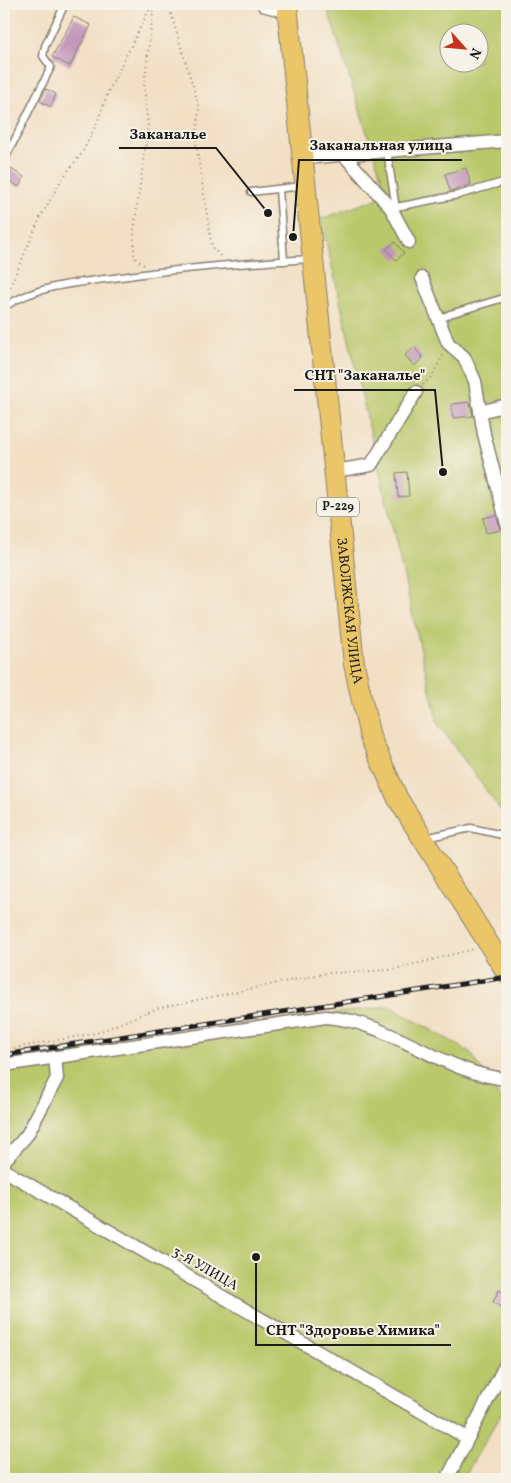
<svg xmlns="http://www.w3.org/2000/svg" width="511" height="1483" viewBox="0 0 511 1483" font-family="Vollkorn,serif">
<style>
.green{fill:#b9c86b;stroke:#6a7244;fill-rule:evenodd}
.building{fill:#c196b9}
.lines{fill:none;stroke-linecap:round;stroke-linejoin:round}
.service-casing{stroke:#877e70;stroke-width:9}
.minor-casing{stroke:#877e70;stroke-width:15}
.primary-casing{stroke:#877e70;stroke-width:22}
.path{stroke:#877e70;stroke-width:2;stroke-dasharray:1 4;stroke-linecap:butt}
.service{stroke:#fff;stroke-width:6}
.minor{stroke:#fff;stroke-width:12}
.primary{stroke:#eac669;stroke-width:20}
.rail-casing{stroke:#1c1c1c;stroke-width:5}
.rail{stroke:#f7f3e8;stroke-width:3;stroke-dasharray:9;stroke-linecap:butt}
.labels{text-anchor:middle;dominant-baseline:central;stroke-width:4;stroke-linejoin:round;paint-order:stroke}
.shield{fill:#f7f3e8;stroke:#5e5c59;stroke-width:1}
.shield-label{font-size:12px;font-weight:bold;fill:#1c1c1c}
.street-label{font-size:14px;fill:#1c1c1c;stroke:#f7f3e8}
.leader{fill:none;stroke:#1c1c1c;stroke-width:2}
.callout-dot{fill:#1c1c1c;stroke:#f7f3e8;stroke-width:2}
.callout-label{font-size:15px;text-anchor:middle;font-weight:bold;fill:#1c1c1c;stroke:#f7f3e8;stroke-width:4;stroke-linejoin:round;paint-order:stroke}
</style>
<rect width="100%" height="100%" fill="#f7f3e8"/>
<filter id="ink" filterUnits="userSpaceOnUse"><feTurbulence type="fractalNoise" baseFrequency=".02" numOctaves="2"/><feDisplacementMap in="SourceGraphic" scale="10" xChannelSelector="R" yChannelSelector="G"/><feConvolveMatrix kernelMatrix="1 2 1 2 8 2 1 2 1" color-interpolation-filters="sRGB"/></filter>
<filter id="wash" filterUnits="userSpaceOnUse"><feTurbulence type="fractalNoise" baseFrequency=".0096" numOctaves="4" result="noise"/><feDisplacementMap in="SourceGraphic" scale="20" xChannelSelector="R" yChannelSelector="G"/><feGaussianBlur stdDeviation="1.12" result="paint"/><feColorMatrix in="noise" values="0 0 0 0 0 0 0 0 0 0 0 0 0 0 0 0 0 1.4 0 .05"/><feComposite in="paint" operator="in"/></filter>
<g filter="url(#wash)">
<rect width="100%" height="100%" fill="#f2dfc4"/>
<!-- green -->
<g class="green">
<path d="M326,4h181v815l-69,-95 -117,-505 66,-24zM448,32h30v30h-30z"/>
<polygon points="389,1006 470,1052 507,1109 507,1404 463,1479 4,1479 4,1058"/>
</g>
<g id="blocks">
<!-- building -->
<g class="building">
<polygon points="74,17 91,25 70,66 52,57"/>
<polygon points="46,89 56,94 51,107 40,101"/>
<polygon points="8,167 24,177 19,187 4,178"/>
<polygon points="466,168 471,185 450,191 445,174"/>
<polygon points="395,242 404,253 396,260 386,249"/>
<polygon points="414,347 423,358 414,366 405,355"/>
<polygon points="470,402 473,416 453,418 452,404"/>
<polygon points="407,472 409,496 398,497 396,473"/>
<polygon points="496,515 501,530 486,533 483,518"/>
<polygon points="499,1290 507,1294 507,1311 493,1302"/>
</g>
</g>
</g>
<g filter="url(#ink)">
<use href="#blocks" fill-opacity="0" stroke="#877e70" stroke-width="1"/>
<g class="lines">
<defs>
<g id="service">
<polyline points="261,4 262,8 285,14"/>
<polyline points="387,151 396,209"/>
<polyline points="4,161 51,67 43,56 45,46 65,4"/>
<polyline points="279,189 284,261"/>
<polyline points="251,192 302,186"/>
<polyline points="391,208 458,195 507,181"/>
<path d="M4,307c33,-22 78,-25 117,-30 63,-9 125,-14 189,-18"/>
<polyline points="439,320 450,314 507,297"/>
<polyline points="425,838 471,828 507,836"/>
</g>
<g id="minor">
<polyline points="344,155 391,208 409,242"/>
<polyline points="303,158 507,141"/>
<polyline points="422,278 448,343 464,357 475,381 484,434 507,524"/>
<polyline points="480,412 507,405"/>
<polyline points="335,471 371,465 416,392"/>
<path d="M4,1065l322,-48c65,4 117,57 181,62"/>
<polyline points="4,1161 27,1135 57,1078 55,1057"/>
<polyline points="7,1172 467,1438"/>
<polyline points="447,1479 507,1362"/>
</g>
<g id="primary">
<path id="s1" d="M287,4l67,660 16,73 28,62 109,174"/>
</g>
</defs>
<!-- service casing -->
<use href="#service" class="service-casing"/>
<!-- minor casing -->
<use href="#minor" class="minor-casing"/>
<!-- primary casing -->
<use href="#primary" class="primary-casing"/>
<!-- path -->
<g class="path">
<polyline points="168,4 199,106 196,143 212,247 221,257"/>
<polyline points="144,265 134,257 134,229 148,127 144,86 154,4"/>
<polyline points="6,296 41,216 62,179 82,153 97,123 108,92 152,4"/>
<polyline points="423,385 432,376 444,354"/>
<polyline points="4,1050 96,1033 158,1008 327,973 391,970 474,949"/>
</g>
<!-- service -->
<use href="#service" class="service"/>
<!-- minor -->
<use href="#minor" class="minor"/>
<!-- primary -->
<use href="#primary" class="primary"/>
<defs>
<polyline id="rail" points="4,1055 507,977"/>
</defs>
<!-- rail casing -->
<use href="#rail" class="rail-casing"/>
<!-- rail -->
<use href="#rail" class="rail"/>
</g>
</g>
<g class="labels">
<!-- shield labels -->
<rect class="shield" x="317" y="497.5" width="42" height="19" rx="4"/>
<g class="shield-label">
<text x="338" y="507">Р-229</text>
</g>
<!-- street labels -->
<g class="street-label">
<text stroke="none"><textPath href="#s1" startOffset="610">ЗАВОЛЖСКАЯ УЛИЦА</textPath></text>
<text transform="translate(205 1269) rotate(30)">3-Я УЛИЦА</text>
</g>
</g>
<!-- callouts -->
<path class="leader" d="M268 213L216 148H119M293 237L299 160H462M443 472L435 390H294M256 1257L256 1345H451"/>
<g class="callout-dot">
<circle cx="268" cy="213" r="5"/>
<circle cx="293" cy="237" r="5"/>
<circle cx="443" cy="472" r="5"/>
<circle cx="256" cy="1257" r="5"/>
</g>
<g class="callout-label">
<text x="168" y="139">Заканалье</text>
<text x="381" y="150">Заканальная улица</text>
<text x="365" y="380">СНТ "Заканалье"</text>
<text x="353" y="1335">СНТ "Здоровье Химика"</text>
</g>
<!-- margin -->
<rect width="511" height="1483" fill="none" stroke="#f7f3e8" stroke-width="20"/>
<!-- north arrow -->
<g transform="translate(464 48) rotate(117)"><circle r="24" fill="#f7f3e8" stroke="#9f9d96"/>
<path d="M0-4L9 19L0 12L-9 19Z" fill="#c8321e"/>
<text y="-8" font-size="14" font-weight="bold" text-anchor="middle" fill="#1c1c1c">N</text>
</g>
</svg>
